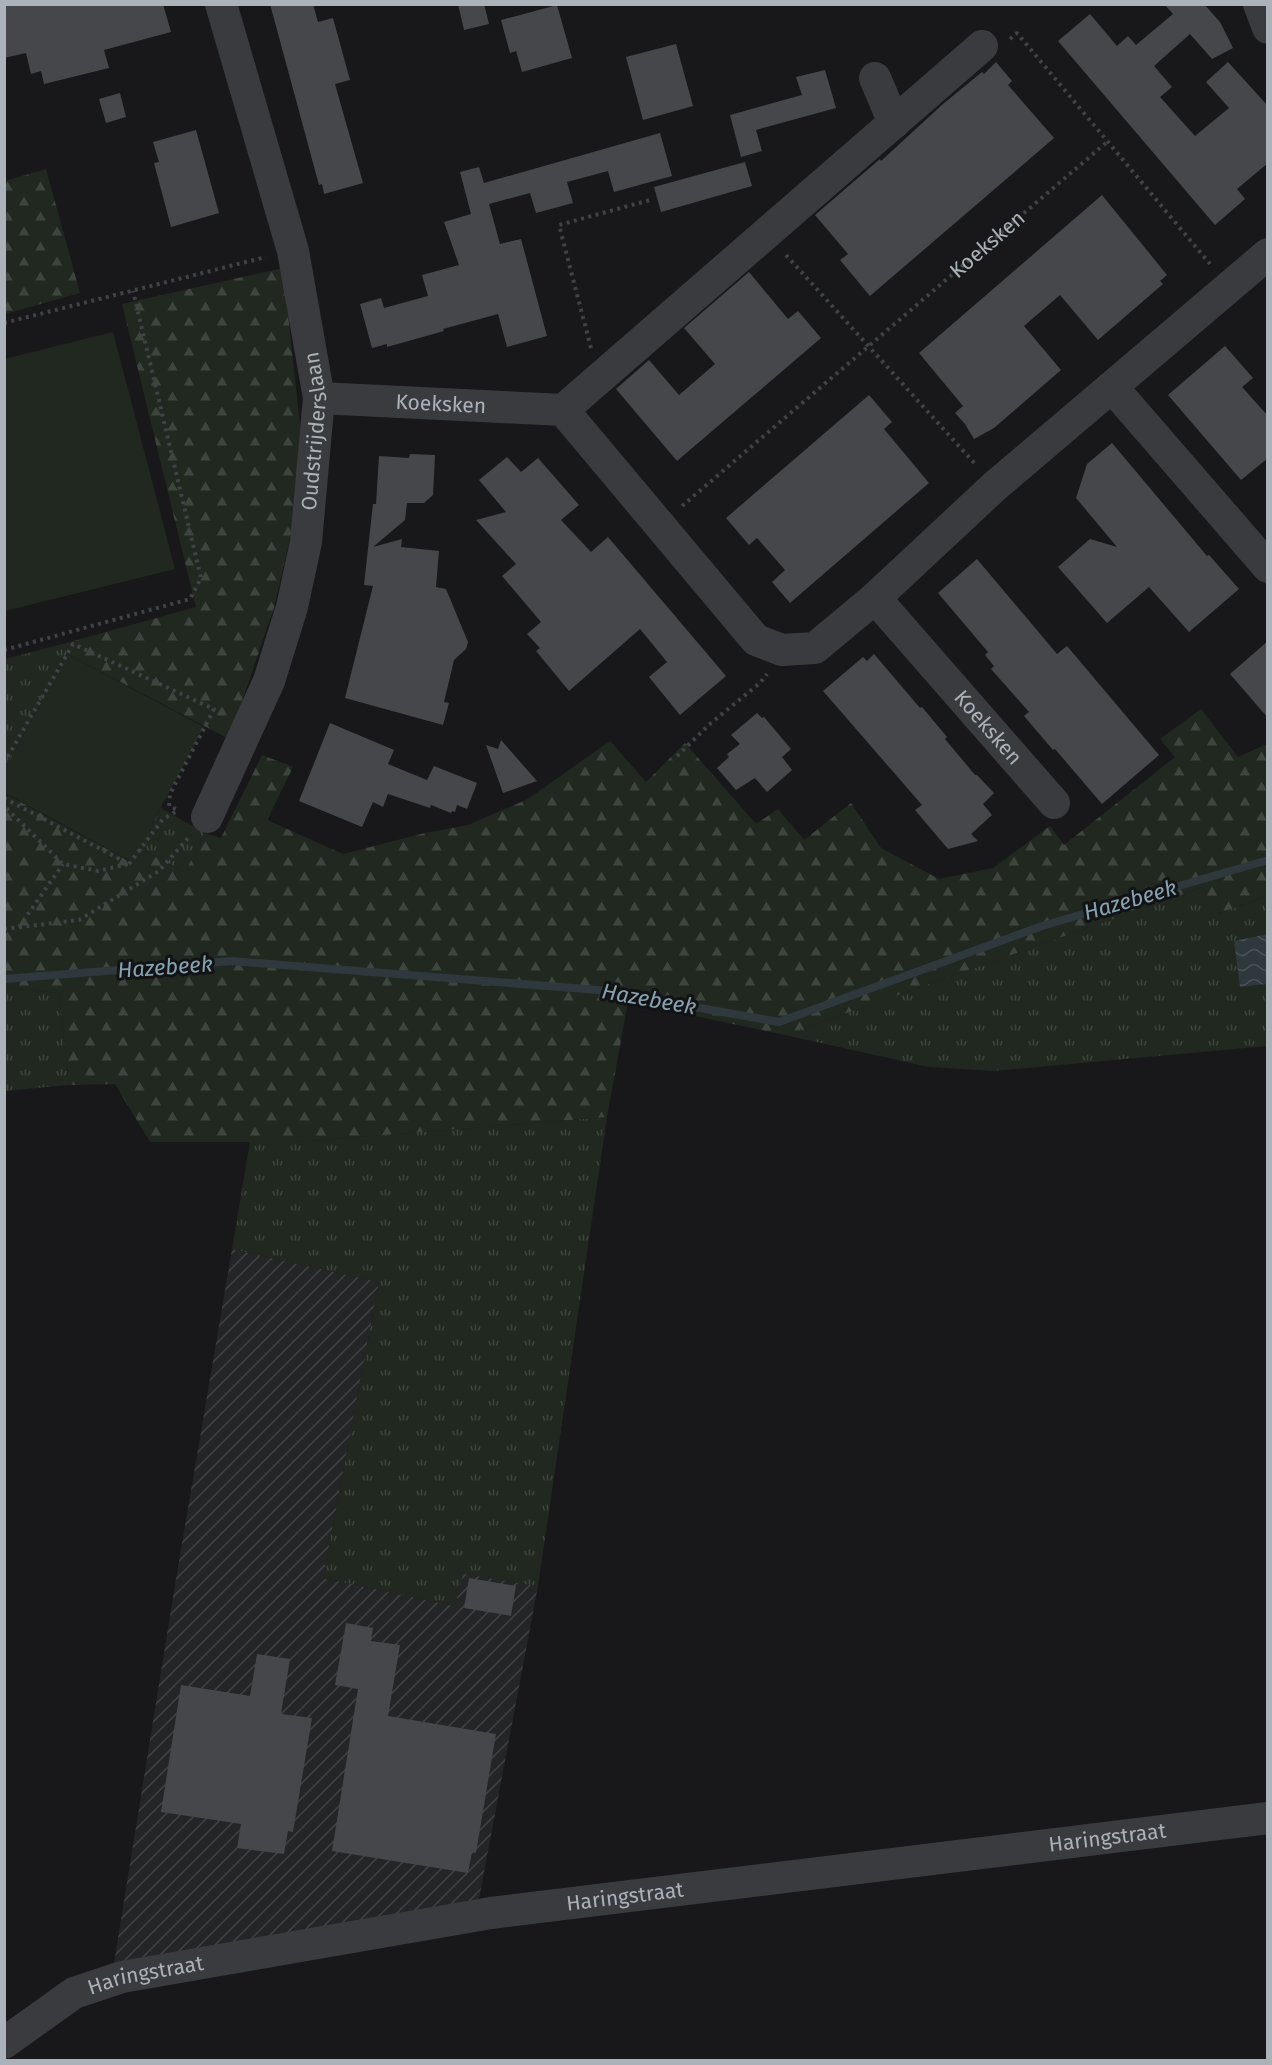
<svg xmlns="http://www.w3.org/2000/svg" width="1272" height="2065" viewBox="0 0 1272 2065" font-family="'Fira Sans',sans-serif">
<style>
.industrial{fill:url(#industrial-furrows)}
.grass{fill:url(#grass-tufts)}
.forest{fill:url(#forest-firs)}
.pitch{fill:#202820}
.water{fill:url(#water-waves)}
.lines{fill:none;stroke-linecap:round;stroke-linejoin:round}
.stream{stroke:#2f393d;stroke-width:8}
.building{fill:#45474a}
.path{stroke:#3f4246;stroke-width:4;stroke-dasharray:3 4.5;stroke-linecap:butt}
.street{stroke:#393b3f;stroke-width:32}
.labels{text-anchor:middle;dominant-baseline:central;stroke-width:6;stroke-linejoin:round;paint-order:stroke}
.street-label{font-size:21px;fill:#abb2b9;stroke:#131315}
.water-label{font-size:22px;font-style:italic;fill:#86a3b1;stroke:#131315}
</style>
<defs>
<pattern id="industrial-furrows" width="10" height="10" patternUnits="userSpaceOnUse" patternTransform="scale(1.5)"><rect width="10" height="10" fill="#242527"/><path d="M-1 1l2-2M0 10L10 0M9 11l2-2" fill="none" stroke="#414244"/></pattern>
<pattern id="grass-tufts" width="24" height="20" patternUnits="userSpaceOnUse" patternTransform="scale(1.5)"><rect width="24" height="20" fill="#202820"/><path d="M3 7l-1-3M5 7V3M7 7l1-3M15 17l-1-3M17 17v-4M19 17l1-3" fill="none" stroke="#3e453e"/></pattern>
<pattern id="forest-firs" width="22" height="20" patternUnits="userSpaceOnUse" patternTransform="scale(1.5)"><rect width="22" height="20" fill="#202820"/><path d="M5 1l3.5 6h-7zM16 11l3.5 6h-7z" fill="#3e453e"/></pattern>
<pattern id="water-waves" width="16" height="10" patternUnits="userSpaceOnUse" patternTransform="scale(1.5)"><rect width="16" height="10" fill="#2f393d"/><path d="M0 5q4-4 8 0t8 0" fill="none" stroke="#4a5357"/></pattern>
</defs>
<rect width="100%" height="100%" fill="#18181a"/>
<!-- industrial -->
<polygon class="industrial" points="232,1249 379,1282 323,1578 455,1606 462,1573 538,1586 478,1904 150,1956 114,1963 175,1585"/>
<!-- grass -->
<g class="grass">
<polygon points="66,643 67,654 5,770 5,659"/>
<polygon points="161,808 205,833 185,872 139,848"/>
<polygon points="1203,887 1218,914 1267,896 1267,934 1235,941 1240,987 1267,984 1267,1046 994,1071 929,1067 785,1035"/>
<polygon points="5,988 59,993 69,1085 5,1091"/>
<polygon points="607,1117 538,1586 463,1574 455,1606 323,1578 379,1282 232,1249 250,1142 297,1142"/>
</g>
<!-- forest -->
<g class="forest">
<polygon points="46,169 80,293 5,314 5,181"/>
<polygon points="283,268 304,462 293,525 274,608 229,739 67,654 66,643 196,607 122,304"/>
<polygon points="1201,709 1238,757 1267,744 1267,896 1217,914 1203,887 785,1035 628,1002 607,1117 297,1142 150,1142 115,1084 69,1085 59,993 5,988 4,793 131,862 139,848 185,872 205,833 221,838 262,755 293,767 267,820 343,854 425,833 468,825 528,799 610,741 646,782 685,743 756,824 778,809 804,840 851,803 881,848 939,879 993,868 1050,826 1064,845 1175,757 1160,739"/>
</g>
<!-- pitch -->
<g class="pitch">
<polygon points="113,332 175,569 5,611 5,359"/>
<polygon points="67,654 204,727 132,862 5,793 5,770"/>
</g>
<!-- water -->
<polygon class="water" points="1267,934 1267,984 1240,987 1234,941"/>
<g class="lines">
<!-- stream -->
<polyline class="stream" points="4,979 232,961 598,990 779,1022 1042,926 1268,860"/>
</g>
<!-- building -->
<g class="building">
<polygon points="4,4 163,4 171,32 104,50 109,68 44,84 41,71 31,74 26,53 4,58"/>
<polygon points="270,4 313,4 318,22 333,18 350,80 335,84 363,183 324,194 322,184 319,185"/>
<polygon points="458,4 484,4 489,24 464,30"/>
<polygon points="1164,4 1204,4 1220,22 1233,48 1212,59 1190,34 1154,66 1172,87 1160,97 1195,136 1229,108 1206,82 1228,62 1268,106 1268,163 1237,189 1245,199 1215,225 1058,41 1090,14 1117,46 1128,36 1136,45 1173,14"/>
<polygon points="557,5 572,58 522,72 516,51 510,53 501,20"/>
<polygon points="676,44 693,106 643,120 626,57"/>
<polygon points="996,62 1012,81 1008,85 1054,138 870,296 840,260 848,254 815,215 880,159 881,161 943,104 982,72 984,74"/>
<polygon points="825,70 836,108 756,130 762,151 741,157 730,115 802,95 796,77"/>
<polygon points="120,93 126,117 106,123 99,99"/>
<polygon points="196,130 219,213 171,227 154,163 159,162 153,142"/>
<polygon points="660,133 672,176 614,192 608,171 567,182 573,203 536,213 530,193 489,204 500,244 521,239 547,336 507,347 498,314 443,329 444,331 387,347 387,344 372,348 360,304 381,298 384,308 428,296 422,275 459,265 444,222 471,214 460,172 479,167 484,183"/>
<polygon points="745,162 752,186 661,212 654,187"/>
<polygon points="1102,195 1167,275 1160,281 1163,284 1098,340 1060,295 1024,326 1061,370 994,428 974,439 965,424 955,413 963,406 919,353"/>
<polygon points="749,272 788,319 798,311 821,338 677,461 616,389 649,360 679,395 715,364 684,328"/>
<polygon points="1225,346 1253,378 1242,387 1268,416 1268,458 1241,480 1168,395"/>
<polygon points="869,395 892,422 884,429 929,483 790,603 772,582 785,570 757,538 749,545 726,518"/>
<polygon points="1112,443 1207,556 1209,555 1239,589 1189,632 1149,587 1107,623 1058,567 1090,539 1117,547 1076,498 1087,464"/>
<polygon points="410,454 435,455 433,495 424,503 407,503 405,520 373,547 402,539 401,547 439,551 436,587 446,589 468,642 466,649 454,660 444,702 449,703 443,725 345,698 373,586 364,585 373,504 376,504 379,456 409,458"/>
<polygon points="507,457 521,472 538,458 579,505 561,520 591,552 608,537 726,676 680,715 649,677 667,662 640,629 569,691 536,651 540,648 527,634 541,622 502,576 516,564 476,520 506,512 479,480"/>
<polygon points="977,559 1057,654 1067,646 1159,755 1102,804 1055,749 1053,750 1024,716 1029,712 991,669 994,666 985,655 988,652 938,593"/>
<polygon points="1268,641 1268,718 1230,674"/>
<polygon points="874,654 920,708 922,707 947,737 945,739 975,775 977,775 994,793 983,804 992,815 971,834 978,841 948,849 915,810 922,805 823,691 863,657 867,661"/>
<polygon points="757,713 762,718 764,717 791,749 782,757 792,770 767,792 755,778 736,790 717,768 729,757 727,754 740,744 731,735"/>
<polygon points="330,723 394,750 388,764 427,780 434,766 477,783 467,809 457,805 455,812 452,811 451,813 431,805 430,808 388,794 383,807 373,802 362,827 299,801"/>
<polygon points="501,740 537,781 503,793 486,745 498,749"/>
<polygon points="469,1578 516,1586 511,1616 464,1608"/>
<polygon points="346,1623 373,1628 371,1641 400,1645 388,1716 496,1734 476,1853 472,1852 468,1873 332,1851 358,1689 335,1685"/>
<polygon points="257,1654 290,1659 281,1714 312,1718 293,1832 288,1831 284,1854 237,1848 241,1824 161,1812 181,1685 250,1696"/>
</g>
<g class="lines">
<!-- path -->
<g class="path">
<polyline points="1010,39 1017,33 1210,264"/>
<polyline points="786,255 976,465"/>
<polyline points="4,323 266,257"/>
<polyline points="591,348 559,225 650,200"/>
<path id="s1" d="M682,506l425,-364"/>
<polyline points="4,650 190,599 201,578 133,291"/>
<polyline points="677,756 711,723 760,683 767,674"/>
<polyline points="4,763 73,644 214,709 170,794 169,806 178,810"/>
<polyline points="4,798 129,864 98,871 63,864 4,806"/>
<polyline points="129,864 163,819 177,811"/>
<polyline points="19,927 63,864"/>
<polyline points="4,929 79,920 159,871 189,837"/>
</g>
<!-- street -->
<g class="street">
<polyline points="1259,4 1268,28"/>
<polyline points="875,78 894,123"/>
<polyline points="1112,387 1268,567"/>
<path id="s2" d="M319,398l244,12 193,230 26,10 33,-2 60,-50 120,-112 273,-232"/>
<polyline points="563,410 982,46"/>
<path id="s3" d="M875,598l179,205"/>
<path id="s4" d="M207,817l62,-136 23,-74 14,-65 13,-144 -26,-147 -72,-247"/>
<path id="s5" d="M4,2043l70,-50 48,-16 369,-64 777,-95"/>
</g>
</g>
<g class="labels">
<!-- street labels -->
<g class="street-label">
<text stroke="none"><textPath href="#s1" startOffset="402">Koeksken</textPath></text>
<text stroke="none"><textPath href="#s2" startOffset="122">Koeksken</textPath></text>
<text stroke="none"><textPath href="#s4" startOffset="405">Oudstrijderslaan</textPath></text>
<text stroke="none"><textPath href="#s3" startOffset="172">Koeksken</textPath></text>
<text stroke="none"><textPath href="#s5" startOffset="1132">Haringstraat</textPath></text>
<text stroke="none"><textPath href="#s5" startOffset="646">Haringstraat</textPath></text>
<text stroke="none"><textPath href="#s5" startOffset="160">Haringstraat</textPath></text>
</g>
<!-- water labels -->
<g class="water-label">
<text transform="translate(1130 900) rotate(-16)">Hazebeek</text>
<text transform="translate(165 967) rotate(-4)">Hazebeek</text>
<text transform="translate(649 999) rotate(10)">Hazebeek</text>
</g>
</g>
<!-- border -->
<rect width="1272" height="2065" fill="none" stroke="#abb2b9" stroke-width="12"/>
</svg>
